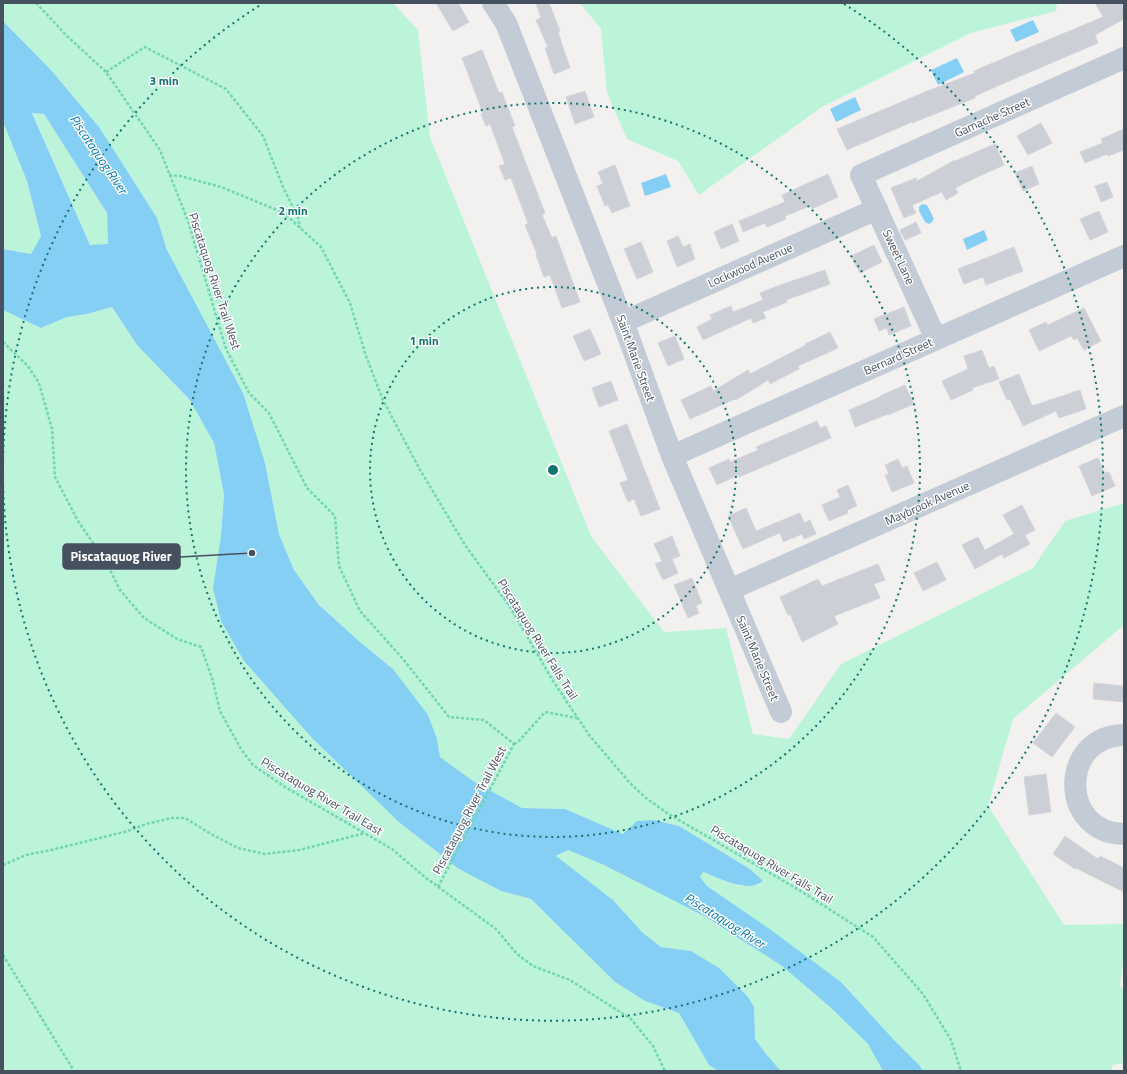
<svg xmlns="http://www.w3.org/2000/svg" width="1127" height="1074" viewBox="0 0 1127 1074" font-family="'Titillium Web',sans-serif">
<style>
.green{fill:#bcf4d9}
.water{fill:#85cff5;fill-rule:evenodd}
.building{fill:#cccfd6;stroke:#d4d5dd}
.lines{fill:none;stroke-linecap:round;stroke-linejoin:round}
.path{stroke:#70d5b0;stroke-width:2.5;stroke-dasharray:3 2;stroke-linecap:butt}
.minor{stroke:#c3cbd7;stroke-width:22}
.ring{fill:none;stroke:#0f766e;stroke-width:2;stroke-dasharray:2 4}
.labels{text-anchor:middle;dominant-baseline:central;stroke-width:3;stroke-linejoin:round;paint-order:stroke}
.street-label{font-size:12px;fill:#465160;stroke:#fff}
.water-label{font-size:13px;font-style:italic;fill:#007bba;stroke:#fff}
.centre{fill:#0f766e;stroke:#fff;stroke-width:2}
.ring-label{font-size:12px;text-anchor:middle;font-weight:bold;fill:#0f766e;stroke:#fff;stroke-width:3;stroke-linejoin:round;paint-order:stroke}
.leader{fill:none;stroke:#465160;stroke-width:1.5}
.callout-dot{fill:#465160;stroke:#fff;stroke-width:1.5}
.callout{fill:#465160;stroke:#465160;stroke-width:1.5}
.callout-label{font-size:13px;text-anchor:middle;font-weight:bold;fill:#fff}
</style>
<rect width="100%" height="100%" fill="#f3f1f0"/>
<!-- green -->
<g class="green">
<polygon points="3,3 393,3 418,30 430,137 591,536 664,632 726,628 753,734 789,739 841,664 1033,568 1065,521 1124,503 1124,625 1013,719 988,806 1064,925 1124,924 1124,954 1120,986 1124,989 1124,1063 1112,1065 1112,1071 923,1071 920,1066 895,1041 841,982 707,886 700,877 703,872 739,886 759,885 763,881 750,869 679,826 654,820 623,834 565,809 522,808 473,781 440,757 437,739 393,669 360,642 319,605 294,570 279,534 265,463 167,250 157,218 50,69 3,21"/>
<polygon points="580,3 1057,3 1056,11 971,33 822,107 699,195 678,161 627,139 607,93 601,29"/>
<polygon points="32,112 44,114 107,213 108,245 90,245"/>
<polygon points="3,122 27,181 41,236 32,254 3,249"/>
<polygon points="112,307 137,345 190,400 214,443 224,494 221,536 400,823 459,869 501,891 531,899 615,982 645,1001 679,1013 709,1065 718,1071 3,1071 3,310 41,328 67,317 87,314"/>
<polygon points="568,850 604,865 706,917 782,966 830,1007 868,1044 883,1071 781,1071 766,1054 755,1039 754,1007 691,951 661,947 643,933 613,900 556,857"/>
</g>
<!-- water -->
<g class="water">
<polygon points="1033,20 1039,32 1016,42 1010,30"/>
<path d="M3,21l47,48 49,58 58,91 10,32 76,143 22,70 14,71 15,36 25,35 41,37 33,27 35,46 9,24 3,18 33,24 49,27 43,1 58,25 14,-13 17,-1 25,6 71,43 13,12c-14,13 -44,-3 -60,-9l-3,5 7,9 64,44 70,52 54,59 25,25 3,5h-40l-15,-27 -38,-37 -48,-41 -76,-49 -102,-52 -36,-15 -12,6 57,44 30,33 18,14 30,4 28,17 29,29 6,10 1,32 11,15 15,17h-63l-9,-6 -30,-52 -34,-12 -30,-19 -84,-83 -30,-8 -42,-22 -59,-46 -88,-85 -68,-77 -23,-40 -8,-33 8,-52 3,-42 -10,-51 -24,-43 -53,-55 -25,-38 -25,7 -20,3 -26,11 -38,-18v-61l28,5 10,-18 -14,-55 -24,-59zM32,113l12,1 63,99 1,31 -18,1z"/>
<polygon points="957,58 964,72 938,85 931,70"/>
<polygon points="855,97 861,110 836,122 830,109"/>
<polygon points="666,174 671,187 645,196 641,183"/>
<polygon points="922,204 927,205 934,219 932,222 929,224 925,222 919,211 919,207"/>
<polygon points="984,230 988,240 967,250 963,239"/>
</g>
<!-- building -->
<g class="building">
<polygon points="436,3 458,3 469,22 453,31"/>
<polygon points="536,3 549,3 560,31 558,32 570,68 554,74 545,48 548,47 536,20 541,18"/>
<polygon points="1095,3 1121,3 1124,9 1124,19 1095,35 1098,43 1016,78 975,96 975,98 912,123 912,122 847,150 837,129 930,90 975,73 974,71 1007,57 1103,17"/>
<polygon points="482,50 499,93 502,92 515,126 512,127 545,213 542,215 552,238 556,236 580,302 562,308 550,275 544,277 536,255 537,254 525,225 528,223 511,178 505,180 499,166 505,164 490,124 486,126 481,114 483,113 462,58"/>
<polygon points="585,91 594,117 575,124 566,97"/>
<polygon points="1041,123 1052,143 1028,155 1017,136"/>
<polygon points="1124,129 1124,150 1108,156 1107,154 1085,163 1080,152 1103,143 1101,139"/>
<polygon points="995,144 1004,165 975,178 955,188 958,193 946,200 942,192 912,205 916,213 904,218 891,188 916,178 917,181 955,160 955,161"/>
<polygon points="615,165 630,206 612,213 608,205 605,206 597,186 603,184 598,172"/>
<polygon points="1032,166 1039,184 1023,191 1015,173"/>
<polygon points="828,174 838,197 812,209 810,206 785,216 786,219 767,227 765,223 743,232 739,221 785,202 782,195"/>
<polygon points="1107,182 1113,197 1101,202 1095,186"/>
<polygon points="1099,211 1108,232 1090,240 1080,219"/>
<polygon points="916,222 921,233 905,240 900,230"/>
<polygon points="732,224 739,241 721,249 714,232"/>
<polygon points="678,236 683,247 690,244 695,259 677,267 667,241"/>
<polygon points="641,242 653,272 637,279 624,249"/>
<polygon points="874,245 882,262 860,273 851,256"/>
<polygon points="1014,247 1023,271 986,285 983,277 964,284 958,269"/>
<polygon points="825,270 830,284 786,300 787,302 763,312 766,318 753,323 751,318 703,340 697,327 712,319 710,315 731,306 733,312 763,300 760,293 780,285"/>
<polygon points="904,307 911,326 889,335 887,328 879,331 874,319"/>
<polygon points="1084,308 1101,341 1084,350 1077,338 1074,340 1071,336 1039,351 1029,330 1046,322 1048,325"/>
<polygon points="590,329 601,354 584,361 573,336"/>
<polygon points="830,332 838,348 798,366 799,369 770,384 768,380 736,400 735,399 690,419 681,400 711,386 713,391 748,370 750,374 806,345 805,344"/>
<polygon points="675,336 684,359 668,366 658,343"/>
<polygon points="982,350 989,368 994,366 999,379 972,388 973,390 951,400 942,381 968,369 964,356"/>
<polygon points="1019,374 1032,406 1080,390 1086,409 1059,418 1056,411 1023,426 1010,399 1007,400 999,382"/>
<polygon points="611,381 618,400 599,407 592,388"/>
<polygon points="905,385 914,404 888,415 888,414 855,427 849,410 880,397 880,396"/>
<polygon points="817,421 820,428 826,426 831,438 739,477 738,475 717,485 709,468 729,459 730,462 758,450 756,447"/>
<polygon points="627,424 643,466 660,509 641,516 634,499 628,502 620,483 628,480 609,431"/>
<polygon points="1098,458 1105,473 1109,472 1115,486 1092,496 1079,466"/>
<polygon points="898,459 902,468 907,466 914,483 892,492 885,475 889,474 885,465"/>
<polygon points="848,485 857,506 847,510 848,513 829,521 822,505 840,497 837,490"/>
<polygon points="1022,505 1035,530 1025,535 1030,544 1004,558 1002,554 975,569 962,545 978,537 985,550 1014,534 1003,515"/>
<polygon points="746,508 756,531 800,513 804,523 810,520 816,534 804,539 802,534 783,542 780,533 743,549 728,516"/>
<polygon points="672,536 680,556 672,559 678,573 663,580 655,564 662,561 654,544"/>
<polygon points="937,562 946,580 923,591 914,573"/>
<polygon points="878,564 885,580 874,584 880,598 834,616 838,624 802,642 790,614 788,615 780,597 818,579 822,586"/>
<polygon points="692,578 702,603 696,606 699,613 688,618 674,585"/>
<polygon points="1094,683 1124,686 1124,702 1093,699"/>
<polygon points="1056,713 1075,727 1052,757 1033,743"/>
<polygon points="1046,774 1051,812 1029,815 1024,777"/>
<polygon points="1065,836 1098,859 1100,856 1124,868 1124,892 1076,868 1075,869 1053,854"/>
</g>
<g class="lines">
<!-- path -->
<g class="path">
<polyline points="36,3 67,36 106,72 160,150 188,221 226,349 249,393 269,413 307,488 335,516 339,566 360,611 403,659 449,717 484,720 514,744"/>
<polyline points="106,72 145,47 226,89 263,136 283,187 298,217 300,228"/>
<polyline points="169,175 180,176 221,187 284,213 321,247 350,303 366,356 383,400 419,468 465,545 510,607 553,681 589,735 630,783 646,798 667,813 799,890 873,937 923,994 951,1040 961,1071"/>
<polyline points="3,342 28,366 39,383 52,429 55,477 78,521 106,562 120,590 144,618 177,639 201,647 212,678 220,711 241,749 253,765 285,787 392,849 426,878 496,929 517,954 533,966 570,980 631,1019 653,1046 665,1071"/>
<polyline points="514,744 519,741 545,712 577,718"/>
<polyline points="3,865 26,855 51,850 128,831 146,824 172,818 185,818 211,834 238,848 265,854 299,850 365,833"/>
<polyline points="438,887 514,744"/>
<polyline points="3,955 74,1071"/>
</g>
<!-- minor -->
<g class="minor">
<polyline points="493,3 506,23 623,322 672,456 781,712"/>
<polyline points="623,322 877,209"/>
<polyline points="936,339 861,175 1124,58"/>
<polyline points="672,456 1124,256"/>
<polyline points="729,590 1124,416"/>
<path d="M1124,735c-65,1 -65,98 0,99"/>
</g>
</g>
<!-- distance rings -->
<g class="ring">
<circle cx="553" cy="470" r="183"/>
<circle cx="553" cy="470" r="367"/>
<path d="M3 465A550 550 0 0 1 262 4M844 4A550 550 0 1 1 3 475"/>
</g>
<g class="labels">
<!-- street labels -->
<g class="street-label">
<text transform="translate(992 117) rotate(-24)">Gamache Street</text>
<text transform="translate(899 257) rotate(65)">Sweet Lane</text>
<text transform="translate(750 265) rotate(-24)">Lockwood Avenue</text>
<text transform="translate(215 281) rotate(72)">Piscataquog River Trail West</text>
<text transform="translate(898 356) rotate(-24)">Bernard Street</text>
<text transform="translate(636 358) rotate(70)">Saint Marie Street</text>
<text transform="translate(927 503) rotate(-24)">Maybrook Avenue</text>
<text transform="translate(538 639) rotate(58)">Piscataquog River Falls Trail</text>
<text transform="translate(758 658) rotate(67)">Saint Marie Street</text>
<text transform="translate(322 796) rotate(31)">Piscataquog River Trail East</text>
<text transform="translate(469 810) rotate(-62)">Piscataquog River Trail West</text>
<text transform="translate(772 864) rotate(31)">Piscataquog River Falls Trail</text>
</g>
<!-- water labels -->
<g class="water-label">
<text transform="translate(99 154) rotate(56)">Piscataquog River</text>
<text transform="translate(725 920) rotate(32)">Piscataquog River</text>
</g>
</g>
<circle cx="553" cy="470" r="6" class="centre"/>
<g class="ring-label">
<text x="164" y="85">3 min</text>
<text x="293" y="215">2 min</text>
<text x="424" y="345">1 min</text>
</g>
<!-- callouts -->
<path class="leader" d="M252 553L180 557"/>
<circle class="callout-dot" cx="252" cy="553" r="4"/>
<rect class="callout" x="63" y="544" width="117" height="25" rx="4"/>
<g class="callout-label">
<text x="121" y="561">Piscataquog River</text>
</g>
<!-- border -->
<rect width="1127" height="1074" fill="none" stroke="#465160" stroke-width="8"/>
</svg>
